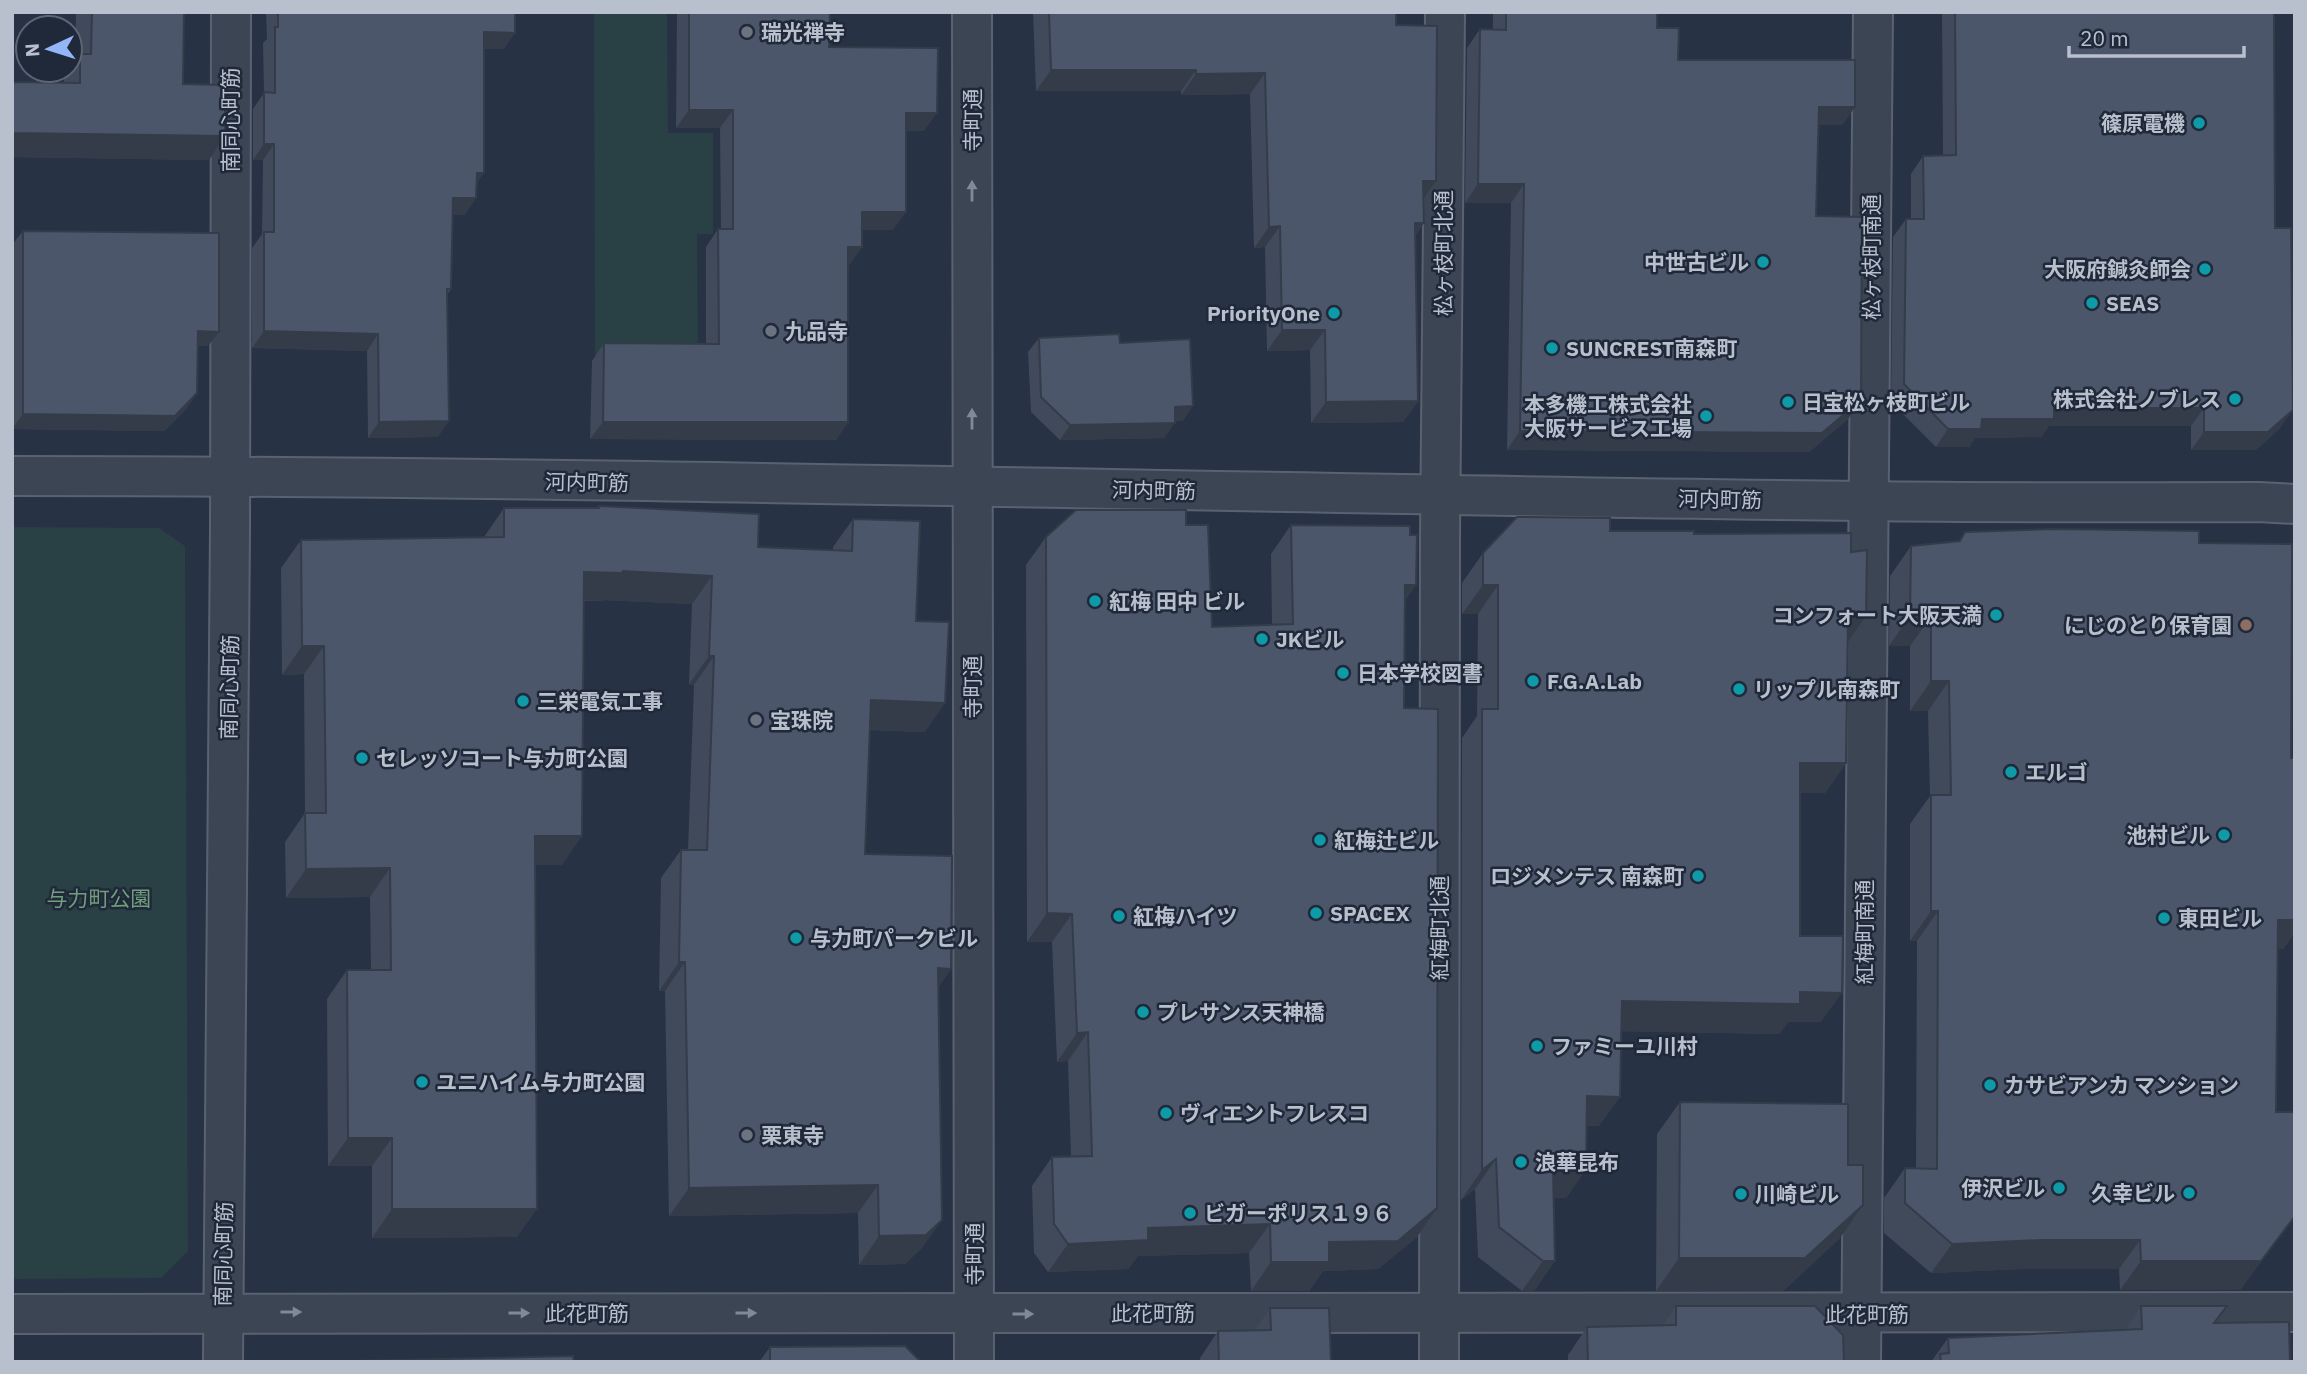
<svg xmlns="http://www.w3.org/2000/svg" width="2307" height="1374" viewBox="0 0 2307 1374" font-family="'IBM Plex Sans','Noto Sans JP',sans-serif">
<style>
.green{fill:#294045}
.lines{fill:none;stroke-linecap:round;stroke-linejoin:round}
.minor-casing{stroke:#5a6271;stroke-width:42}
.minor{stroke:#3c4553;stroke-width:38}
.wall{fill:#404a5b}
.shaded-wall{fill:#343c4a}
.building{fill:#4b566a;stroke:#343c4a;stroke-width:2}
.oneway{fill:#818996}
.worship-dot{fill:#6b7280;stroke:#202939;stroke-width:2.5}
.culture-dot{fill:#0f9aa8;stroke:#202939;stroke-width:2.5}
.education-dot{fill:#8d6e63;stroke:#202939;stroke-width:2.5}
.labels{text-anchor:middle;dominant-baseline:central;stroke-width:5;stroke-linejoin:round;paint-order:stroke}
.poi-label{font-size:21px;font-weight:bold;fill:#b9c0cd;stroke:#202939;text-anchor:start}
.street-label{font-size:21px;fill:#b9c0cd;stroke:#202939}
.park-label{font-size:21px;fill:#709e7d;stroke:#202939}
</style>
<rect width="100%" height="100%" fill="#273244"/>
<!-- green -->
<g class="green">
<polygon points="594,12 667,12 668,133 713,133 713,234 697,234 698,356 595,356"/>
<polygon points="12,527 159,528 185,546 188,1251 161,1278 12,1279"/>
</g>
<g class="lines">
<defs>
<g id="minor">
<polyline points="972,12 974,1362"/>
<path d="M12,476c618,0 1235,18 1852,25 132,2 263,1 395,1l36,2"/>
<polyline points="12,1314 2295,1312"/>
<polyline points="223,1362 230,530 231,12"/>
<polyline points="1439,1362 1440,537 1445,12"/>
<polyline points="1861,1362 1873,12"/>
</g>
</defs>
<!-- minor casing -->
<use href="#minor" class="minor-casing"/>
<!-- minor -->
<use href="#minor" class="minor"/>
</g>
<!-- wall -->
<g class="wall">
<polygon points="76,12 184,12 183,84 225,136 209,160 12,157 12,82 64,83 64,77 69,70 70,70 70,68 75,61"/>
<polygon points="266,12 515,12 504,49 484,49 477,184 465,215 453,214 451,289 447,295 438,437 368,438 367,351 252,348 252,248 262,234 263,160 253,160 253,109 264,93 263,43 267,39"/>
<polygon points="677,12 830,12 829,47 924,131 906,131 893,230 862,230 862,247 849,265 848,265 848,422 836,440 590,439 592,361 604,343 706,343 706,247 718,229 721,229 720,128 676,128"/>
<polygon points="1033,12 1396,12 1396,25 1424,199 1424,223 1415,236 1418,401 1403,422 1311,423 1310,350 1267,351 1265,247 1254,248 1250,94 1181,95 1181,91 1036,91"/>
<polygon points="1493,12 1657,12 1657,28 1678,60 1855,107 1842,125 1819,125 1816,216 1861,400 1848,419 1809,452 1507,450 1511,203 1465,203 1467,48 1480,29 1493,29"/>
<polygon points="1942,12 2274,12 2275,228 2280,428 2256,450 2191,450 2191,426 2049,426 2041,437 1975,438 1969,447 1936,447 1891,402 1893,237 1906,219 1911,219 1911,174 1923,156 1943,155"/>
<polygon points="23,231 219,332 208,346 198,346 187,408 164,431 12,429 12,245"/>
<polygon points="1039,338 1120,343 1183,421 1175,421 1164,438 1060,440 1031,412 1028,352"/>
<polygon points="599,506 758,547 833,550 833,547 853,519 916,621 925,732 870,730 865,854 951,969 939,986 922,1248 905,1264 859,1265 858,1213 669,1216 665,991 659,991 661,878 681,850 688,850 694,685 689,684 692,604 604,600 603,601 583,601 562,865 535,865 517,1237 372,1238 372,1166 328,1166 327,999 347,970 371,970 370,897 286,898 285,842 305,813 304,674 282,675 281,568 301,540 484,537 504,508 598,508"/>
<polygon points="1186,525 1212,627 1272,625 1271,554 1291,525 1405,602 1404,708 1437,1208 1417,1237 1378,1269 1323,1271 1309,1291 1251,1291 1249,1253 1138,1256 1128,1269 1048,1272 1034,1253 1032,1186 1052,1157 1071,1157 1068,1061 1057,1062 1052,942 1027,942 1026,565 1046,537"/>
<polygon points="1610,531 1694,534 1851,552 1866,616 1848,642 1846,763 1825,793 1800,793 1800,936 1821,1022 1788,1022 1779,1034 1621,1031 1599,1126 1587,1126 1586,1169 1566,1198 1554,1198 1555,1261 1534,1291 1522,1291 1478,1257 1475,1189 1461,1200 1462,738 1477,716 1478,614 1462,614 1462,583 1483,553"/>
<polygon points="1965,532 2199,543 2291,758 2295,758 2295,932 2283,949 2277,949 2276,1112 2295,1216 2240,1290 2120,1290 2119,1269 2021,1269 1931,1273 1884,1233 1884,1198 1905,1168 1916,1168 1917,941 1910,941 1910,824 1930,796 1928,711 1910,711 1910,646 1889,646 1890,576 1911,546 1959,541"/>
<polygon points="1680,1102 1840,1238 1783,1291 1656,1291 1657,1134"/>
<polygon points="1676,1306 1844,1362 1568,1362 1568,1355 1587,1327 1663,1325"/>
<polygon points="2141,1306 2227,1306 2215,1323 2290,1362 1931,1362 1948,1338 2125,1330"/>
<polygon points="1270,1308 1331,1362 1200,1362 1200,1358 1218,1331 1255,1330"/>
<polygon points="770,1347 921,1362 759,1362"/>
</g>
<!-- shaded-wall -->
<g class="shaded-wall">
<polygon points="484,32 515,33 504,49 473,49"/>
<polygon points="1051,70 1196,70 1181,91 1036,91"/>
<polygon points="1265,73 1250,94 1181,95 1196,74"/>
<polygon points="1819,107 1855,107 1842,125 1806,125"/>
<polygon points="689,110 733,110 720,128 676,128"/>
<polygon points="906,113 937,113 924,131 894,131"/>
<polygon points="12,133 225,136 209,160 12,157"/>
<polygon points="264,144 274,144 263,160 253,160"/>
<polygon points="477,173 484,173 473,189"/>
<polygon points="1423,181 1436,181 1421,202"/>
<polygon points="1478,184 1524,184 1511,203 1465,203"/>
<polygon points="453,198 476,198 465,215 442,214"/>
<polygon points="862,212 906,212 893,230 849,230"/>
<polygon points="1415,223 1424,223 1409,244"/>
<polygon points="1280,226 1265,247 1254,248 1269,227"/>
<polygon points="848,247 862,247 849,265 835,265"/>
<polygon points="1282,330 1325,330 1310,350 1267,351"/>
<polygon points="198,331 219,332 208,346 188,346"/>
<polygon points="264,331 378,334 367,351 252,348"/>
<polygon points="197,393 187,408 164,431 12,429 23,414"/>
<polygon points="1861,400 1848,419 1809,452 1507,450 1520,431"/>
<polygon points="1418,401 1403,422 1311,423 1326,402"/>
<polygon points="1193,406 1183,421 1164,422 1175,407"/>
<polygon points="2054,408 2204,408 2191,426 2049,426 2041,437 1975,438 1969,447 1936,447 1948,429 1982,419"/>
<polygon points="2293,410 2280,428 2256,450 2191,450 2204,432"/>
<polygon points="449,421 438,437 368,438 379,422"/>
<polygon points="603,422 848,422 836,440 590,439"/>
<polygon points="1175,423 1164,438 1060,440 1070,425"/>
<polygon points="623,571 712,576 692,604 604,600 603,601 564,600 584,572"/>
<polygon points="1405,585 1416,585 1396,614"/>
<polygon points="1483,585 1498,585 1478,614 1462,614"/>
<polygon points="1848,616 1866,616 1845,646"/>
<polygon points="1910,616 1931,617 1910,646 1889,646"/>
<polygon points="302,646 324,646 304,674 282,675"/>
<polygon points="709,656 714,656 694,685 689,684"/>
<polygon points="1931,681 1949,681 1928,711 1910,711"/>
<polygon points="871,700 945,703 925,732 851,729"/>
<polygon points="1800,763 1846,763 1825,793 1779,793"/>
<polygon points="535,836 582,836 562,865 515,865"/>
<polygon points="390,868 370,897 286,898 306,869"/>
<polygon points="1931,911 1938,911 1917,941 1910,941"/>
<polygon points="1047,913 1072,914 1052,942 1027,942"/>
<polygon points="2278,920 2295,920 2295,932 2283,949 2257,949"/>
<polygon points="679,962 685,962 665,991 659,991"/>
<polygon points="938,968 951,969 931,997"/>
<polygon points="1800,992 1842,993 1821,1022 1788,1022 1779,1034 1601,1031 1622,1001"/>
<polygon points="1088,1032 1068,1061 1057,1062 1077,1033"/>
<polygon points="1587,1096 1620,1097 1599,1126 1566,1125"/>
<polygon points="348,1138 392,1138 372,1166 328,1166"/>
<polygon points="1496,1159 1475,1189 1461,1200 1482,1170"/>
<polygon points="1553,1168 1586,1169 1566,1198 1532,1198"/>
<polygon points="878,1185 858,1213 669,1216 689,1188"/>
<polygon points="1863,1205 1840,1238 1783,1291 1656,1291 1679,1258"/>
<polygon points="1437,1208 1417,1237 1378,1269 1323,1271 1309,1291 1251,1291 1271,1262 1329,1242"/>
<polygon points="392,1209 537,1209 517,1237 372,1238"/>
<polygon points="2295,1216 2240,1290 2120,1290 2141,1261"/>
<polygon points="942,1220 922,1248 905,1264 859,1265 879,1236"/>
<polygon points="1270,1224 1249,1253 1138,1256 1128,1269 1048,1272 1068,1244 1148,1228"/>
<polygon points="2042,1240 2140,1240 2119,1269 2021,1269 1931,1273 1952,1244"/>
<polygon points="1543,1261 1555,1261 1534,1291 1522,1291"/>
</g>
<!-- building -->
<g class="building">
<polygon points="92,12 184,12 183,84 225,85 225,136 12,133 12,82 80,83 80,54 91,54"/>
<polygon points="278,12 515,12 515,33 484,32 484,173 477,173 476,198 453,198 451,289 447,289 449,421 379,422 378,334 264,331 264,232 274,232 274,144 264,144 264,92 275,93 275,27 278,27"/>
<polygon points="689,12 830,12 829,47 938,48 937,113 906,113 906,212 862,212 862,247 848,247 848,422 603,422 604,343 719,344 718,229 733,229 733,110 689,110"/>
<polygon points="1049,12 1396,12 1396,25 1437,26 1436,181 1423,181 1424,223 1415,223 1418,401 1326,402 1325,330 1282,330 1280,226 1269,227 1265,73 1196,74 1196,70 1051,70"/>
<polygon points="1506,12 1657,12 1657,28 1679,28 1678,60 1855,60 1855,107 1819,107 1816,216 1862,217 1861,400 1822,433 1520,431 1524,184 1478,184 1480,29 1506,30"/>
<polygon points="1955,12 2274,12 2275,228 2291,228 2293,410 2268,432 2204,432 2204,408 2054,408 2054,419 1982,419 1981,429 1948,429 1904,384 1906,219 1924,219 1923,156 1956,155"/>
<polygon points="23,231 219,233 219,332 198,331 197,393 175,416 23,414"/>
<polygon points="1119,334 1120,343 1190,339 1193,406 1175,407 1175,423 1070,425 1041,397 1039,338"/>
<polygon points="599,506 759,514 758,547 852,551 853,519 920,521 916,621 949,622 945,703 871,700 865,854 952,856 951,969 938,968 942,1220 926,1235 879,1236 878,1185 689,1188 685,962 679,962 681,850 707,850 714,656 709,656 712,576 623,571 623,573 584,572 582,836 535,836 537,1209 392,1209 392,1138 348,1138 347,970 391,970 390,868 306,869 305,813 326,813 324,646 302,646 301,540 504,537 504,508 599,508"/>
<polygon points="1076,510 1186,510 1186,525 1208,525 1212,627 1293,624 1291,525 1410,526 1410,535 1417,535 1416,585 1405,585 1404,708 1438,709 1437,1208 1398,1241 1329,1242 1329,1262 1271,1262 1270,1224 1148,1228 1148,1240 1068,1244 1054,1224 1052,1157 1092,1156 1088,1032 1077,1033 1072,914 1047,913 1046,537"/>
<polygon points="1517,517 1610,518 1610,531 1694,531 1694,534 1851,533 1851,552 1867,550 1866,616 1848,616 1846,763 1800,763 1800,936 1843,936 1842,993 1800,992 1800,1004 1622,1001 1620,1097 1587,1096 1586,1169 1553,1168 1555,1261 1543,1261 1499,1227 1496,1159 1482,1170 1482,709 1498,709 1498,585 1483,585 1483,553"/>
<polygon points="2053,529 2199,531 2199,543 2292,544 2291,758 2295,758 2295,920 2278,920 2276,1112 2294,1112 2295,1216 2261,1261 2141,1261 2140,1240 2042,1240 1952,1244 1905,1203 1905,1168 1937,1169 1938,911 1931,911 1931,795 1951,795 1949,681 1931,681 1931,617 1910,616 1911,546 1960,541 1965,532"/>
<polygon points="1680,1102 1848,1104 1848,1165 1863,1165 1863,1205 1805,1258 1679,1258"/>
<polygon points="1676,1306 1815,1306 1843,1335 1844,1362 1588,1362 1587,1327 1676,1325"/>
<polygon points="2141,1306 2227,1306 2214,1323 2289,1322 2290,1362 1941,1362 1940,1354 1949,1353 1948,1338 2142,1329"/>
<polygon points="1270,1308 1329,1308 1331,1362 1219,1362 1218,1331 1271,1330"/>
<polygon points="905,1346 921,1362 770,1362 770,1347"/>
<polygon points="573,1356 574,1362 352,1362 352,1361"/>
</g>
<!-- one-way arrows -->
<defs><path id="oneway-solid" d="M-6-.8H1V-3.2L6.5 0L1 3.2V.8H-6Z" transform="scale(1.75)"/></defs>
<g class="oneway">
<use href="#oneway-solid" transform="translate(972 191) rotate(-90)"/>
<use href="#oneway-solid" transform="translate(972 419) rotate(-90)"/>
<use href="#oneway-solid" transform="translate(291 1312)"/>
<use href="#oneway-solid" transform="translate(519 1313)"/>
<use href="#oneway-solid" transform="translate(746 1313)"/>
<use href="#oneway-solid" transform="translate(1023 1314)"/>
</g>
<!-- markers -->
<g class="worship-dot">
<circle cx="747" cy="32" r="7"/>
<circle cx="771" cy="331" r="7"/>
<circle cx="756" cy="720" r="7"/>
<circle cx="747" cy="1135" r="7"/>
</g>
<g class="culture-dot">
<circle cx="2199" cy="123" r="7"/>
<circle cx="1763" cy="262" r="7"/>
<circle cx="2205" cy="269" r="7"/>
<circle cx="2092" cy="303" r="7"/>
<circle cx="1334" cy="313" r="7"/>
<circle cx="1552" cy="348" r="7"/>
<circle cx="2235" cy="399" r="7"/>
<circle cx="1788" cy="402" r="7"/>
<circle cx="1706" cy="416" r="7"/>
<circle cx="1095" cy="601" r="7"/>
<circle cx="1996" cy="615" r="7"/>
<circle cx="1262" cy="639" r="7"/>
<circle cx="1343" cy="673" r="7"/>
<circle cx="1533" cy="681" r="7"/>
<circle cx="1739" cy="689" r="7"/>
<circle cx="523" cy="701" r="7"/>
<circle cx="362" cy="758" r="7"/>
<circle cx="2011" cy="772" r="7"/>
<circle cx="2224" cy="835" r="7"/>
<circle cx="1320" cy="840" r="7"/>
<circle cx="1698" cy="876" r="7"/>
<circle cx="1316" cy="913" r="7"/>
<circle cx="1119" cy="916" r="7"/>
<circle cx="2164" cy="918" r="7"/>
<circle cx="796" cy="938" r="7"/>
<circle cx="1143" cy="1012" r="7"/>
<circle cx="1537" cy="1046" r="7"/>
<circle cx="422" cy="1082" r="7"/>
<circle cx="1990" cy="1085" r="7"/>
<circle cx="1166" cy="1113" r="7"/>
<circle cx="1521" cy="1162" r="7"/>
<circle cx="2059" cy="1188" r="7"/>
<circle cx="2189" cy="1193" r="7"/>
<circle cx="1741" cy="1194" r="7"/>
<circle cx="1190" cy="1213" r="7"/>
</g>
<circle class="education-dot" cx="2246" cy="625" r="7"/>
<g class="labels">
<!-- poi labels -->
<g class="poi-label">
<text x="761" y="32">瑞光禅寺</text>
<text x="2185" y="123" text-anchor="end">篠原電機</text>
<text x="1749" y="262" text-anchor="end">中世古ビル</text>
<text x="2191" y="269" text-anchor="end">大阪府鍼灸師会</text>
<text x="2106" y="303">SEAS</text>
<text x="1320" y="313" text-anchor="end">PriorityOne</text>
<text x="785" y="331">九品寺</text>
<text x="1566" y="348">SUNCREST南森町</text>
<text x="2221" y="399" text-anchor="end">株式会社ノブレス</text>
<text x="1802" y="402">日宝松ヶ枝町ビル</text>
<text x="1692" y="404" text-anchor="end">本多機工株式会社<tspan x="1692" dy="24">大阪サービス工場</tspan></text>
<text x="1109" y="601">紅梅 田中 ビル</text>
<text x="1982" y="615" text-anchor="end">コンフォート大阪天満</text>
<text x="2232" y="625" text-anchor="end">にじのとり保育園</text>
<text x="1276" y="639">JKビル</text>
<text x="1357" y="673">日本学校図書</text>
<text x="1547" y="681">F.G.A.Lab</text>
<text x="1753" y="689">リップル南森町</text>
<text x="537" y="701">三栄電気工事</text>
<text x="770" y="720">宝珠院</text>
<text x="376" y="758">セレッソコート与力町公園</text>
<text x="2025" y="772">エルゴ</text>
<text x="2210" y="835" text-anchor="end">池村ビル</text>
<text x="1334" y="840">紅梅辻ビル</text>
<text x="1684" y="876" text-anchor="end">ロジメンテス 南森町</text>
<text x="1330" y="913">SPACEX</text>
<text x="1133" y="916">紅梅ハイツ</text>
<text x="2178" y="918">東田ビル</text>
<text x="810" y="938">与力町パークビル</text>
<text x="1157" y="1012">プレサンス天神橋</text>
<text x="1551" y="1046">ファミーユ川村</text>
<text x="436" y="1082">ユニハイム与力町公園</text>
<text x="2004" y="1085">カサビアンカ マンション</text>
<text x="1180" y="1113">ヴィエントフレスコ</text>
<text x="761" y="1135">栗東寺</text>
<text x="1535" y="1162">浪華昆布</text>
<text x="2045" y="1188" text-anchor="end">伊沢ビル</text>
<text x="2175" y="1193" text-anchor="end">久幸ビル</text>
<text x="1755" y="1194">川崎ビル</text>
<text x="1204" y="1213">ビガーポリス１９６</text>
</g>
<!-- street labels -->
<g class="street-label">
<text transform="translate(230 120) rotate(-90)">南同心町筋</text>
<text transform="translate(972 120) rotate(-90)">寺町通</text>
<text transform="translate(1443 253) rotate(-90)">松ヶ枝町北通</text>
<text transform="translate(1871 257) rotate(-90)">松ヶ枝町南通</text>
<text transform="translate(587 482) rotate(1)">河内町筋</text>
<text transform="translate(1154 490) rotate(1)">河内町筋</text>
<text transform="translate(1720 499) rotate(1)">河内町筋</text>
<text transform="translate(229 687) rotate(-89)">南同心町筋</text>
<text transform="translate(972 687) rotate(-90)">寺町通</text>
<text transform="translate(1439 928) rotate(-90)">紅梅町北通</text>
<text transform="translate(1864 932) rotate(-90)">紅梅町南通</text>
<text transform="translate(223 1254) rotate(-89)">南同心町筋</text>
<text transform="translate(974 1254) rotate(-90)">寺町通</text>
<text x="587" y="1313">此花町筋</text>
<text x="1153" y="1313">此花町筋</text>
<text x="1867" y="1314">此花町筋</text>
</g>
<!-- park labels -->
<g class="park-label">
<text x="99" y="898">与力町公園</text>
</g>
</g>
<!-- border -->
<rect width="2307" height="1374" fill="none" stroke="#b9c0cd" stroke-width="28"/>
<!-- north arrow -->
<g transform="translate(49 49) rotate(266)"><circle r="33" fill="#202939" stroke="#5d6574" stroke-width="2"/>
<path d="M0-5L12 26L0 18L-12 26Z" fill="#93b6f8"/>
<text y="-10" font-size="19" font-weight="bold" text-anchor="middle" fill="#b9c0cd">N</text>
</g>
<!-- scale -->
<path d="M2069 46v10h175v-10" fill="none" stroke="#b9c0cd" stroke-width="3.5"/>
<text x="2080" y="46" font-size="21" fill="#b9c0cd" stroke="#202939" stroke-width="5" paint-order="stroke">20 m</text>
</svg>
